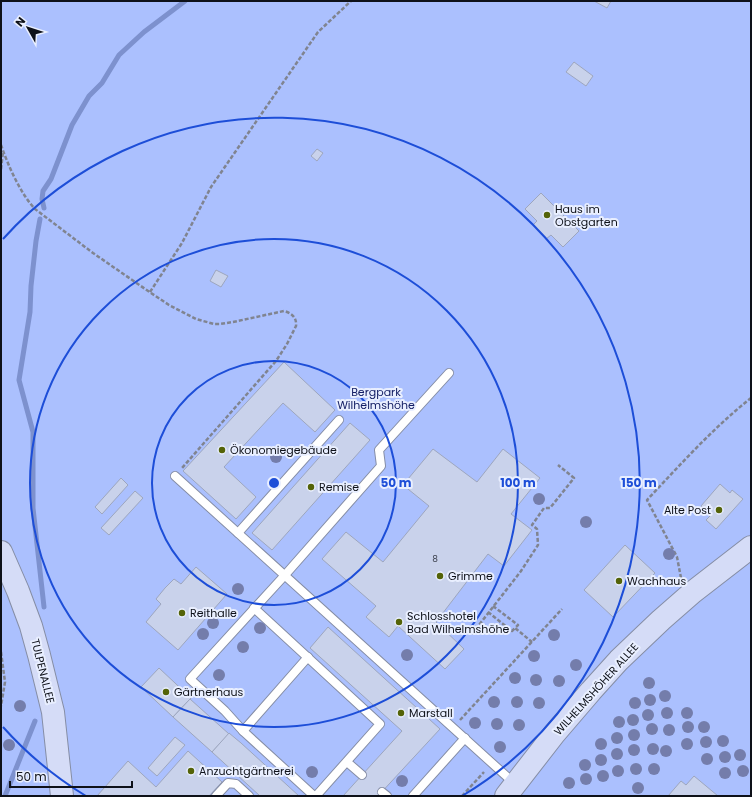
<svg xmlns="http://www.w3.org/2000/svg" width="752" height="797" viewBox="0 0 752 797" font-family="Poppins,sans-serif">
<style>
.green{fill:#abc0fe}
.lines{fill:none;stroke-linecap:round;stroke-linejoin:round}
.stream{stroke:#7d91ce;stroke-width:5}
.building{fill:#c9d2eb;stroke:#9da6be}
.lane-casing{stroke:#858da5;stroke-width:10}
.secondary-casing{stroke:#858da5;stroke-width:24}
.path{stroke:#808490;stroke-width:2.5;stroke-dasharray:4 2;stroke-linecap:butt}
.lane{stroke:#fff;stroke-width:8}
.secondary{stroke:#d5dcf7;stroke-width:22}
.tree{fill:#747dab}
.ring{fill:none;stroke:#1d4ed8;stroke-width:2}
.poi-dot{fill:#546308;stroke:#e9efff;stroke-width:1.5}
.labels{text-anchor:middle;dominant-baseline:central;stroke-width:4;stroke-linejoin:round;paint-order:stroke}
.number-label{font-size:9px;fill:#3d414e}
.poi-label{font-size:11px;fill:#0e1119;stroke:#e9efff;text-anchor:start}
.park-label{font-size:11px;fill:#152066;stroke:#e9efff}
.street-label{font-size:11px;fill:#0e1119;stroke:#e9efff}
.centre{fill:#1d4ed8;stroke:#e9efff;stroke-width:2}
.ring-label{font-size:12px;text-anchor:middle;font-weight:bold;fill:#1d4ed8;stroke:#e9efff;stroke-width:4;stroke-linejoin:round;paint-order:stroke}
</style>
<rect width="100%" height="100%" fill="#e9efff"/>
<!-- green -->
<rect class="green" x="1" y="1" width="750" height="795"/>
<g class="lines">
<!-- stream -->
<g class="stream">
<polyline points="44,208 42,199 43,191 51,179 72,125 89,96 102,83 119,55 144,32 185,1"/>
<polyline points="40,219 36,241 31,286 30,312 19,380 33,432 33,508 44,607"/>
<polyline points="5,796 35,721"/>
</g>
</g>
<!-- building -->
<g class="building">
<polygon points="594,1 611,1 607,8"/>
<polygon points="574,62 593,76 586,86 566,72"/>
<polygon points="317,149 323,153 317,161 311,156"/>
<polygon points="541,193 579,231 563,247 551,235 546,239 533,225 537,221 525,209"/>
<polygon points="216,270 228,276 221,287 210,281"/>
<polygon points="284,362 335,410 315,432 283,403 224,467 256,497 236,519 183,471"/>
<polygon points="350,423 370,440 272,550 252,533"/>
<polygon points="433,449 477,482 503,449 540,478 511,514 532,530 504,566 488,554 436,622 464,649 445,669 398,626 389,637 366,617 376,606 322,559 346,532 383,562 429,506 403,485"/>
<polygon points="121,478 128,485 102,514 95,507"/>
<polygon points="720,484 730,493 732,490 743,499 716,529 706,520 711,515 701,506"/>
<polygon points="135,491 143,498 109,535 101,528"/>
<polygon points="625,545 655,573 613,617 584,590"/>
<polygon points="196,567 227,594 178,650 146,622 161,604 156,599 165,588 174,579 181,584"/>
<polygon points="328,627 440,729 378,796 343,796 402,731 310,648"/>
<polygon points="159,668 191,698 173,717 141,687"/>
<polygon points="190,699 229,734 212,752 173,717"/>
<polygon points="229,733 241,743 299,796 260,796 212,752"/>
<polygon points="175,737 185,745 157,776 148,768"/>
<polygon points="188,751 222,782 209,796 97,796 128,761 156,787"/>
<polygon points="694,776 718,796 668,796 681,781 686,785"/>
</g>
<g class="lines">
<defs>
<g id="lane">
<polyline points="175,476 515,784"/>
<polyline points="238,533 339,420"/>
<polyline points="254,608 380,724 316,796"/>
<polyline points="243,731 308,657"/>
<polyline points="347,762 362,775"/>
<polyline points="382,792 387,796"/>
<polyline points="216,796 228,783 236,784 249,796"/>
<polyline points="314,796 243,731 225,711 190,679 285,575 381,466 379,450 449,373"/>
<polyline points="413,796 465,738"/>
</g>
<g id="secondary">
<polyline points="1,552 18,591 31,626 39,655 53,712 62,796"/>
<polyline points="506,796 555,733 591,691 619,660 661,620 693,592 751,547"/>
</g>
</defs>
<!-- lane casing -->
<use href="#lane" class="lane-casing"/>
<!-- secondary casing -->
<use href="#secondary" class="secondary-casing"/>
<!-- path -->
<g class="path">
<path d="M1,145c7,20 19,48 34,64l58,44 58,40 18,12 27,14 18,5h6l13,-2 51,-11c8,2 13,7 12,15l-9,18 -11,17 -94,107"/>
<polyline points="1,169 3,152"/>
<polyline points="150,292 182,243 211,187 318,32 351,1"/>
<path d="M681,578l-4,-21 -30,-57c33,-35 66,-72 104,-102"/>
<polyline points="493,606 518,625 515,628 532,642"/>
<polyline points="488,612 512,631 515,628"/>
<polyline points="472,634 521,571 538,545 537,529 532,525 544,508 550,508 574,478 558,465"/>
<polyline points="1,652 5,682 1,706"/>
<polyline points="460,720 562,609"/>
<polyline points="462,796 484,772"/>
</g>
<!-- lane -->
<use href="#lane" class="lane"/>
<!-- secondary -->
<use href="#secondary" class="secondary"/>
</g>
<!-- trees -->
<g class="tree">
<circle cx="276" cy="457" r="6"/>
<circle cx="539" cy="499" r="6"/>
<circle cx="586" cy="522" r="6"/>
<circle cx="669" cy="554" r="6"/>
<circle cx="238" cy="589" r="6"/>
<circle cx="213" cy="623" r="6"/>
<circle cx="260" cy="628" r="6"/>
<circle cx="203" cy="634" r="6"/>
<circle cx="554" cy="635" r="6"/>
<circle cx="243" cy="647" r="6"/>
<circle cx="407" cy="655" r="6"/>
<circle cx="534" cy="656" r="6"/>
<circle cx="576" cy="665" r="6"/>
<circle cx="219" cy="675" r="6"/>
<circle cx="515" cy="678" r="6"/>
<circle cx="536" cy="680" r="6"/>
<circle cx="559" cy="681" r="6"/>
<circle cx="649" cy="683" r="6"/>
<circle cx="665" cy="696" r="6"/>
<circle cx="650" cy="700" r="6"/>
<circle cx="494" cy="702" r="6"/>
<circle cx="517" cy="702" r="6"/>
<circle cx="539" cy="703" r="6"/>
<circle cx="635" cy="703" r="6"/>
<circle cx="20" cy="706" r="6"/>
<circle cx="667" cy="713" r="6"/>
<circle cx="687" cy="713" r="6"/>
<circle cx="648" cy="715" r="6"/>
<circle cx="633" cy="720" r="6"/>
<circle cx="619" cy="722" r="6"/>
<circle cx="475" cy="723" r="6"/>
<circle cx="497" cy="724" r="6"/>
<circle cx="519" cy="725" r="6"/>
<circle cx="688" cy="727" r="6"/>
<circle cx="704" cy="727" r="6"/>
<circle cx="652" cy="729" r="6"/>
<circle cx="669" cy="730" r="6"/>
<circle cx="634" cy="735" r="6"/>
<circle cx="617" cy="738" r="6"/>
<circle cx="723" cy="741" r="6"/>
<circle cx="706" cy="742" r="6"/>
<circle cx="601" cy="744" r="6"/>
<circle cx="687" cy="744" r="6"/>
<circle cx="9" cy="745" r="6"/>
<circle cx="500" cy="747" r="6"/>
<circle cx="653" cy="749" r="6"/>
<circle cx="634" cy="750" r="6"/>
<circle cx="666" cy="751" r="6"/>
<circle cx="617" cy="754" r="6"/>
<circle cx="740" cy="755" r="6"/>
<circle cx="725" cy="757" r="6"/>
<circle cx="707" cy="759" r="6"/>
<circle cx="601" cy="760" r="6"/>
<circle cx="585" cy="765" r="6"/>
<circle cx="636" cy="769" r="6"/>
<circle cx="654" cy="769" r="6"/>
<circle cx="618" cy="771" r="6"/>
<circle cx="743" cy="771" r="6"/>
<circle cx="312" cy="772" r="6"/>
<circle cx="725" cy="773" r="6"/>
<circle cx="603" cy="776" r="6"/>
<circle cx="586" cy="779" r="6"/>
<circle cx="402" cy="781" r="6"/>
<circle cx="569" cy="783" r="6"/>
<circle cx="638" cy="788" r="6"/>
</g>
<!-- distance rings -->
<g class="ring">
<circle cx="274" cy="483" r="122"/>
<circle cx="274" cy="483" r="244"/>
<path d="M86 796A365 365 0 0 1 3 727M3 239A365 365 0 1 1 462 796"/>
</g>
<!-- markers -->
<g class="poi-dot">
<circle cx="547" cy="215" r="4"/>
<circle cx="222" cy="450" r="4"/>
<circle cx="311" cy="487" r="4"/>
<circle cx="719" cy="510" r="4"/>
<circle cx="440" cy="576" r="4"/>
<circle cx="619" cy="581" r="4"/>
<circle cx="182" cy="613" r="4"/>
<circle cx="399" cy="622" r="4"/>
<circle cx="166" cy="692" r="4"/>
<circle cx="401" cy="713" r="4"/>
<circle cx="191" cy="771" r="4"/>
</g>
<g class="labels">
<!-- number labels -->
<g class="number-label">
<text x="435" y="559">8</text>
</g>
<!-- poi labels -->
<g class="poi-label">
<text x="555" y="209">Haus im<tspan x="555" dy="13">Obstgarten</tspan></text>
<text x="230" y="450">Ökonomiegebäude</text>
<text x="319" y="487">Remise</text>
<text x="711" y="510" text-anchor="end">Alte Post</text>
<text x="448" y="576">Grimme</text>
<text x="627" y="581">Wachhaus</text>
<text x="190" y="613">Reithalle</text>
<text x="407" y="616">Schlosshotel<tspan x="407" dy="13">Bad Wilhelmshöhe</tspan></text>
<text x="174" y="692">Gärtnerhaus</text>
<text x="409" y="713">Marstall</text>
<text x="199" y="771">Anzuchtgärtnerei</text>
</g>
<!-- park labels -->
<g class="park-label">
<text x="376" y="392">Bergpark<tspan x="376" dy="13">Wilhelmshöhe</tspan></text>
</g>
<!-- street labels -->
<g class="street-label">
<text transform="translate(43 671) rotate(76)">TULPENALLEE</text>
<text transform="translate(596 689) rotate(-48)">WILHELMSHÖHER ALLEE</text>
</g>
</g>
<circle cx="274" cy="483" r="6" class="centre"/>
<g class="ring-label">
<text x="396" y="487">50 m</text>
<text x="518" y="487">100 m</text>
<text x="639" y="487">150 m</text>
</g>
<!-- border -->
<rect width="752" height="797" fill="none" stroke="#0e1119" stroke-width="4"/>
<!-- north arrow -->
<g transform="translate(28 28) rotate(309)" stroke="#e9efff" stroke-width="3" paint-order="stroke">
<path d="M0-3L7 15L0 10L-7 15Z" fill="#0e1119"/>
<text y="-6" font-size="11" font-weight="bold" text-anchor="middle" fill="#0e1119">N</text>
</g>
<!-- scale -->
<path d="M10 781v6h122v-6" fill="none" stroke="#0e1119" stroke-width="2"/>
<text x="16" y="781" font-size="12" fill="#0e1119" stroke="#e9efff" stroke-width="3" paint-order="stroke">50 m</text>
</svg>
